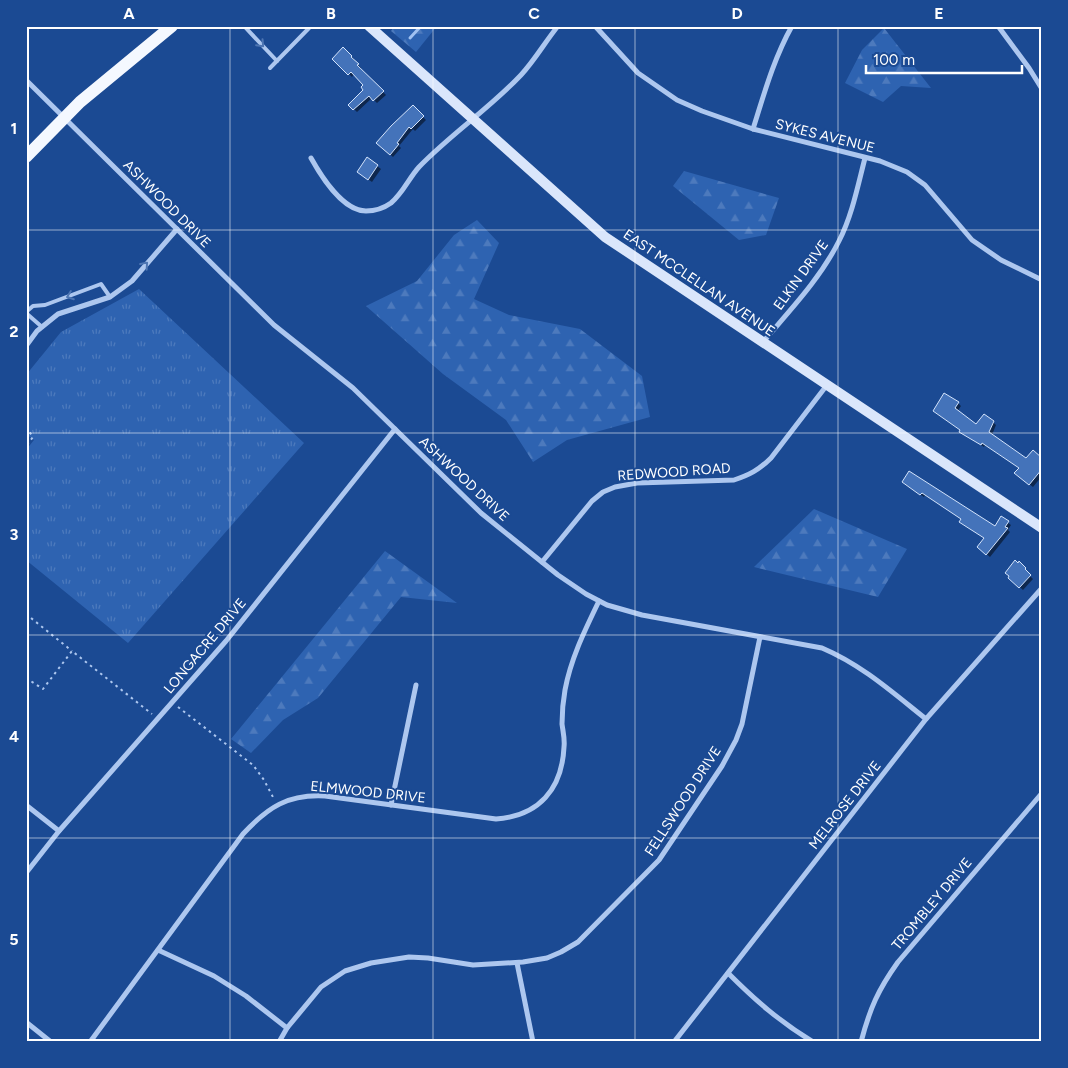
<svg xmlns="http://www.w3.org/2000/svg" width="1068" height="1068" viewBox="0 0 1068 1068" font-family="Figtree,sans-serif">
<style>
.forest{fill:url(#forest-firs)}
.park{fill:url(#park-tufts)}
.shadow{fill:#0007}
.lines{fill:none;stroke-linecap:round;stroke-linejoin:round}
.stream{stroke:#a0c1f1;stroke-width:3}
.building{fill:#4473ba;stroke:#d3e3fb}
.path{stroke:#adc7ef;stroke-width:2;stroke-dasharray:2.5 4;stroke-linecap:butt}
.lane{stroke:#adc7ef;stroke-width:4}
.street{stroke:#adc7ef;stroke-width:5}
.secondary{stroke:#dae6fb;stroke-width:10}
.primary{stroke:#f4f8ff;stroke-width:12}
.oneway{stroke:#4e76b3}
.grid{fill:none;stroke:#fff;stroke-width:1;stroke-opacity:0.55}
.labels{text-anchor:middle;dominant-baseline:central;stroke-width:4;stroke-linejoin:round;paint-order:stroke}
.street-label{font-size:14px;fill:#fff;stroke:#1b4a93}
.neatline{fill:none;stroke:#fff;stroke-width:2}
.grid-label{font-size:16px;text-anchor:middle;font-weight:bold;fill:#fff}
</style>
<defs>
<pattern id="forest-firs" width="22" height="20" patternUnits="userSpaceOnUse" patternTransform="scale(1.25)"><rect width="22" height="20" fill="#2e63b1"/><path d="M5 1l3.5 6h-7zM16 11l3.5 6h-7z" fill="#4d7abd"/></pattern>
<pattern id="park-tufts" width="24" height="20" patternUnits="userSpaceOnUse" patternTransform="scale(1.25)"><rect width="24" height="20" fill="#2e63b1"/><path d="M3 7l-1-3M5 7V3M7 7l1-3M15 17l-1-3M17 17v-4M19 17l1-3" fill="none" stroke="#4d7abd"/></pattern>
</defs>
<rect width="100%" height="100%" fill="#1b4a93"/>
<!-- forest -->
<g class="forest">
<polygon points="395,26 437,26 416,52 391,31"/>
<polygon points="884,28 931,88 901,86 883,102 845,83 862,50"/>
<polygon points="684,171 779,198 766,235 739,240 673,186"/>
<polygon points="477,220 499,243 474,299 509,315 580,329 642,376 650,417 567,440 533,462 506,420 443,374 366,306 417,281 454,235"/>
<polygon points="814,509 907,549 878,597 754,567"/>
<polygon points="385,551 457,603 401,597 318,698 283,720 251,753 231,739"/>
</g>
<!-- park -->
<polygon class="park" points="139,289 304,443 128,643 26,560 26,450 34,440 26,434 26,375 61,332"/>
<!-- shadow -->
<g class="shadow">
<polygon points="343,49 354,59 353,60 361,68 360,69 386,95 377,103 372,98 357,112 350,105 365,90 365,85 354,74 352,77 334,59"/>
<polygon points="413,107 426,120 415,131 413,129 399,146 401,148 393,157 381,146"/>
<polygon points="368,159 381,169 372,182 362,175"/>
<polygon points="958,403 961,406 957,412 976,426 993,422 996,425 992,435 1027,460 1042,459 1042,476 1033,487 1019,476 1020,468 985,445 984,447 964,434 961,430 937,414"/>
<polygon points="906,485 995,528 1001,518 1011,525 1008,530 1010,532 990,557 982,550 986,539 962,519 925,495 924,497"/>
<polygon points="1019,563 1028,572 1027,573 1033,579 1023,590 1010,578"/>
</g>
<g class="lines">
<!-- stream -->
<polyline class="stream" points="410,38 421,26"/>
</g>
<!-- building -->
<g class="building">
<polygon points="343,47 352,56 351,57 359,64 357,65 384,91 373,101 369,96 353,110 348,105 363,90 361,87 363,85 351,72 348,75 332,59"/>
<polygon points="413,105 424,116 411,129 409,127 397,143 399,144 390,155 376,143 391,126"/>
<polygon points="367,157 378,165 368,180 357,172"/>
<polygon points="944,393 959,402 955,408 976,424 984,414 994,421 989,432 1026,458 1033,450 1042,458 1042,469 1029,485 1014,473 1019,468 982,443 981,445 959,432 960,430 933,411"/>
<polygon points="909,471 995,526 1001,516 1009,521 1005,527 1008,528 986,555 977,547 984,538 959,522 961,519 922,493 920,495 902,482"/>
<polygon points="1015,560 1018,563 1019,561 1026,568 1025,569 1031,575 1019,588 1008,578 1009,576 1005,573"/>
</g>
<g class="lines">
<!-- path -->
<g class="path">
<polyline points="26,427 33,437 26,446"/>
<polyline points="26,614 72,651"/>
<polyline points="26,678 43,689 72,651 152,714"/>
<polyline points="178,707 253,765 264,780 274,799"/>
</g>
<!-- lane -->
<g class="lane">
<polyline points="244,26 277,61"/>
<polyline points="270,68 311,26"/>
<polyline points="26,312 33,306 45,305 101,284 110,297"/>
<polyline points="26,313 42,327"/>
</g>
<!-- street -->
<g class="street">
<polyline points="595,26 638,73 677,100 702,111 753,129 880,161 907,172 925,185 972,240 1001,260 1042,280"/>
<polyline points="998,26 1029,68 1042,89"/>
<path d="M26,80l248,245 79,63 128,125 77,62 28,19 21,11 35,10 180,33c40,17 70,44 104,71"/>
<path d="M753,129c11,-35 21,-71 39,-103"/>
<path d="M311,158c10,18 32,53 55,53 9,0 18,-3 25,-8 12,-10 18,-25 28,-36 32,-33 71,-59 102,-92 14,-15 24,-33 37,-49"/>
<path d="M763,342c27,-32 57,-63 76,-101 13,-25 19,-56 26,-83"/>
<polyline points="26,346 37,331 58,314 110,297 132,281 177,229"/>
<path d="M542,562l50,-61 11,-9 12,-5 22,-4 97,-3c15,-5 25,-10 37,-22l56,-73"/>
<polyline points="26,805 59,831"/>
<polyline points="391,805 416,685"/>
<polyline points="26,873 59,831 226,641 395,429"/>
<polyline points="158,950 214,976 246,996 287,1028"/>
<polyline points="517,963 533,1042"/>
<path d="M728,973c28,28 51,48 85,69"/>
<polyline points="26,1022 51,1042"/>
<path d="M90,1042l153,-208c25,-27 45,-40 82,-38l171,23c43,-3 66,-30 68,-72 1,-8 -1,-15 -2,-23 0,-11 1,-23 3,-34 6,-32 20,-60 34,-89"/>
<polyline points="279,1042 287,1028 321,987 345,971 371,963 409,957 428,958 473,965 523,962 547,958 561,952 578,942 659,860 722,766 736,740 742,724 760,637"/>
<polyline points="674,1042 926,719 1042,588"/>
<path d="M861,1042c9,-34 17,-52 37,-80l144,-169"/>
</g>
<!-- secondary -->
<polyline class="secondary" points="369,26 605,237 1042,528"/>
<!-- primary -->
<polyline class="primary" points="26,157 80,102 172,26"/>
</g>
<!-- one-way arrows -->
<defs><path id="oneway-chevron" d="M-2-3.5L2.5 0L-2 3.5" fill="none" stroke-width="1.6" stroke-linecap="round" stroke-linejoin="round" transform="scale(1.25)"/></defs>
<g class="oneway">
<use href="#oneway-chevron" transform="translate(261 44) rotate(47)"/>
<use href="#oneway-chevron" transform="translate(145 265) rotate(-49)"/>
<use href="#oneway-chevron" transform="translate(70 296) rotate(160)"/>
</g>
<!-- grid -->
<path class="grid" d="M230,26v1016M433,26v1016M635,26v1016M838,26v1016M26,230h1016M26,433h1016M26,635h1016M26,838h1016"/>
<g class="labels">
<!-- street labels -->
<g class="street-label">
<text transform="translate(825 136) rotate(14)">SYKES AVENUE</text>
<text transform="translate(167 204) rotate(45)">ASHWOOD DRIVE</text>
<text transform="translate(801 275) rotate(-54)">ELKIN DRIVE</text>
<text transform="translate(699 283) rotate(34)">EAST MCCLELLAN AVENUE</text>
<text transform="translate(674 472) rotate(-4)">REDWOOD ROAD</text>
<text transform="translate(464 479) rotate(43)">ASHWOOD DRIVE</text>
<text transform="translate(205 646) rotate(-50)">LONGACRE DRIVE</text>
<text transform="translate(368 792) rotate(6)">ELMWOOD DRIVE</text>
<text transform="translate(683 801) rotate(-57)">FELLSWOOD DRIVE</text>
<text transform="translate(845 805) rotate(-52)">MELROSE DRIVE</text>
<text transform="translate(932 904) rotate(-50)">TROMBLEY DRIVE</text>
</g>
</g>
<!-- border -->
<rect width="1068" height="1068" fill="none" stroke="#1b4a93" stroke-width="55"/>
<!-- scale -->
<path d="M866 65v8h156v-8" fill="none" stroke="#ffffff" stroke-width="2.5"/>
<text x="873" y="65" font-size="15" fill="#ffffff" stroke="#1b4a93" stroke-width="4" paint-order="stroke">100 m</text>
<rect x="28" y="28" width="1012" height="1012" class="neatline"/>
<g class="grid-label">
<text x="129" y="19">A</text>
<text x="331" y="19">B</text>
<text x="534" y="19">C</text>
<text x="737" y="19">D</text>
<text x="939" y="19">E</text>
<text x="14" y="134">1</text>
<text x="14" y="337">2</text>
<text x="14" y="540">3</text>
<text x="14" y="742">4</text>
<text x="14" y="945">5</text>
</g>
</svg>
